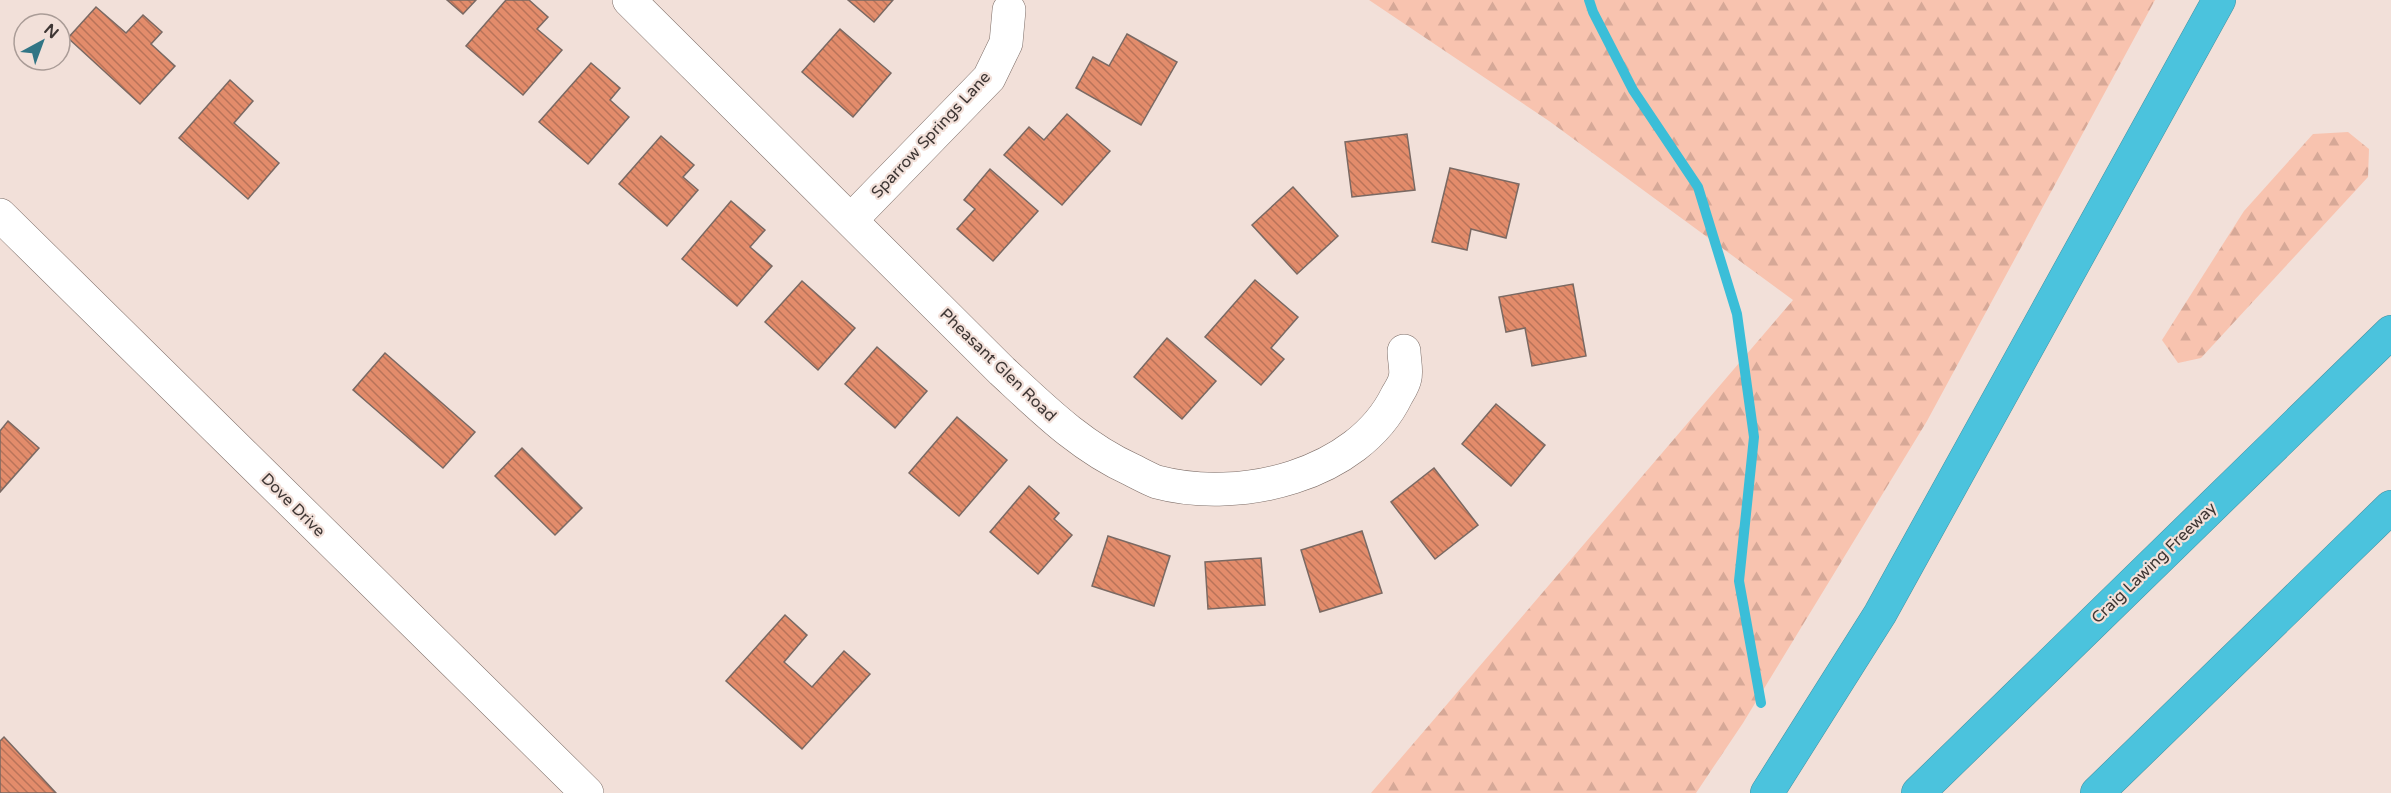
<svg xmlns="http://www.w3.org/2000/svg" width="2391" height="793" viewBox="0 0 2391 793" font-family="'Varela Round',sans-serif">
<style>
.forest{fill:url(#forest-firs)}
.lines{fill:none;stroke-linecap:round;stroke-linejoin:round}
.stream{stroke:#3bbed8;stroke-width:10}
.building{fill:url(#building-back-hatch);stroke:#7a6963;stroke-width:1.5}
.minor-casing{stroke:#7b6b65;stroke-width:34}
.highway-casing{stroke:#4692a2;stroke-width:34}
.minor{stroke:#fff;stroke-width:33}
.highway{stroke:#4bc3dd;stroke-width:33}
.labels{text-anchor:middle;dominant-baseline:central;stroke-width:4.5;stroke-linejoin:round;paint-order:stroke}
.street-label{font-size:16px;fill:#3e3634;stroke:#f2e0d9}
</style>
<defs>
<pattern id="forest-firs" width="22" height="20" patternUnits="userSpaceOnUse" patternTransform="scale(1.5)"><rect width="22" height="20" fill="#f8c3af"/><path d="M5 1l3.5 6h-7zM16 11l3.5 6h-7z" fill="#d6a897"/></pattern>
<pattern id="building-back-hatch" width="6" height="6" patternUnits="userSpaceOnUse" patternTransform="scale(1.5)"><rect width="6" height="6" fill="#e38c6b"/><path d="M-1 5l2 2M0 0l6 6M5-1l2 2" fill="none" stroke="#b97359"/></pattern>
</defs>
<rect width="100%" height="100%" fill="#f2e0d9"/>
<!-- forest -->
<g class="forest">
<polygon points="1369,0 2155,0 1927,421 1743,723 1696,793 1371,793 1793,300 1549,121"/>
<polygon points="2348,132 2369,149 2368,177 2201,358 2178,363 2162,340 2244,211 2313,134"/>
</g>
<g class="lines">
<!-- stream -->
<polyline class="stream" points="1589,0 1593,12 1633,90 1698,187 1737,314 1754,437 1739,581 1761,703"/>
</g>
<!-- building -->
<g class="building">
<polygon points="447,0 476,0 463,14"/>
<polygon points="506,0 529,0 548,17 537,29 562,50 523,95 466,46"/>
<polygon points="848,0 893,0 874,22"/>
<polygon points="96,7 126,33 143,15 162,32 151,44 175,66 140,104 68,38"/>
<polygon points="840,29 891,73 853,117 802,72"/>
<polygon points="1127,34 1177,62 1141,125 1076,88 1093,57 1109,66"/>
<polygon points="591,63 620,88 610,100 629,117 588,164 539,122"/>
<polygon points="230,80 253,101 234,123 279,163 248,199 179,138"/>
<polygon points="1067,114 1110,151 1062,205 1004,155 1029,127 1044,140"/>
<polygon points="1407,134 1415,190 1352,197 1345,142"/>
<polygon points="661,136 694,165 683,177 698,190 667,226 619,184"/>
<polygon points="1450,168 1519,184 1506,238 1471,229 1467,250 1432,242"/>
<polygon points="990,169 1038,211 993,261 957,229 975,209 964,200"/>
<polygon points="1293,187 1338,236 1297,274 1252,225"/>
<polygon points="731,201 765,230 750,247 772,266 737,306 682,259"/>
<polygon points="1255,280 1298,317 1271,348 1284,359 1261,385 1205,337"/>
<polygon points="802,281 855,328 818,370 765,322"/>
<polygon points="1573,284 1586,356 1532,366 1525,328 1506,332 1499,297"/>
<polygon points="1167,338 1216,381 1182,419 1134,377"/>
<polygon points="877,347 927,391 895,428 845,384"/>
<polygon points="385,353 475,432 443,468 353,390"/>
<polygon points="1496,404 1545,445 1511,486 1462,444"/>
<polygon points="957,417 1007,460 959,516 909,473"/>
<polygon points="8,421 39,448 0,492 0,431"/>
<polygon points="522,448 582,508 555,535 495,476"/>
<polygon points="1434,468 1478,525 1435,559 1391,502"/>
<polygon points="1029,486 1059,513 1054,519 1072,535 1038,574 990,532"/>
<polygon points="1362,531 1382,593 1320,612 1301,550"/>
<polygon points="1108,536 1170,556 1154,606 1092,586"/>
<polygon points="1261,558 1265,605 1208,609 1205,562"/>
<polygon points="785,615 807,635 784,662 812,687 844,651 870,674 802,749 726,681"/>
<polygon points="4,737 56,793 0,793 0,741"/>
</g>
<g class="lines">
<defs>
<g id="minor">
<path d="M629,0l373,371c41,38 79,76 130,99 8,4 17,9 25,12 82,22 201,-6 240,-87 3,-5 7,-11 8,-17 2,-7 -1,-19 -1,-27"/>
<polyline points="0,215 587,793"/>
<polyline points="851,220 989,78 1006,43 1009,10"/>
</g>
<g id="highway">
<polyline points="1767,793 1880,614 2219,0"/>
<polyline points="1918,793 2391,332"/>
<polyline points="2097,793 2391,507"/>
</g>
</defs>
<!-- minor casing -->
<use href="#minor" class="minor-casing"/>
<!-- highway casing -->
<use href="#highway" class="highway-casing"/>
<!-- minor -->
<use href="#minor" class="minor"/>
<!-- highway -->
<use href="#highway" class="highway"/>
</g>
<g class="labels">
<!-- street labels -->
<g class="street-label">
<text transform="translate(931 135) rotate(-47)">Sparrow Springs Lane</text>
<text transform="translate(998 365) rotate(44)">Pheasant Glen Road</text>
<text transform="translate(293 505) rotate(45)">Dove Drive</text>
<text transform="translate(2154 563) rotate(-44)">Craig Lawing Freeway</text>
</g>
</g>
<!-- north arrow -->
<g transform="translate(42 42) rotate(41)"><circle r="28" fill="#f2e0d9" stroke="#aa9c97" stroke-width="1.5"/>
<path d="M0-4.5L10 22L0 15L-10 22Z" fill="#317585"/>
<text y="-9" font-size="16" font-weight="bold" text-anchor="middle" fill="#3e3634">N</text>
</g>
</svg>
